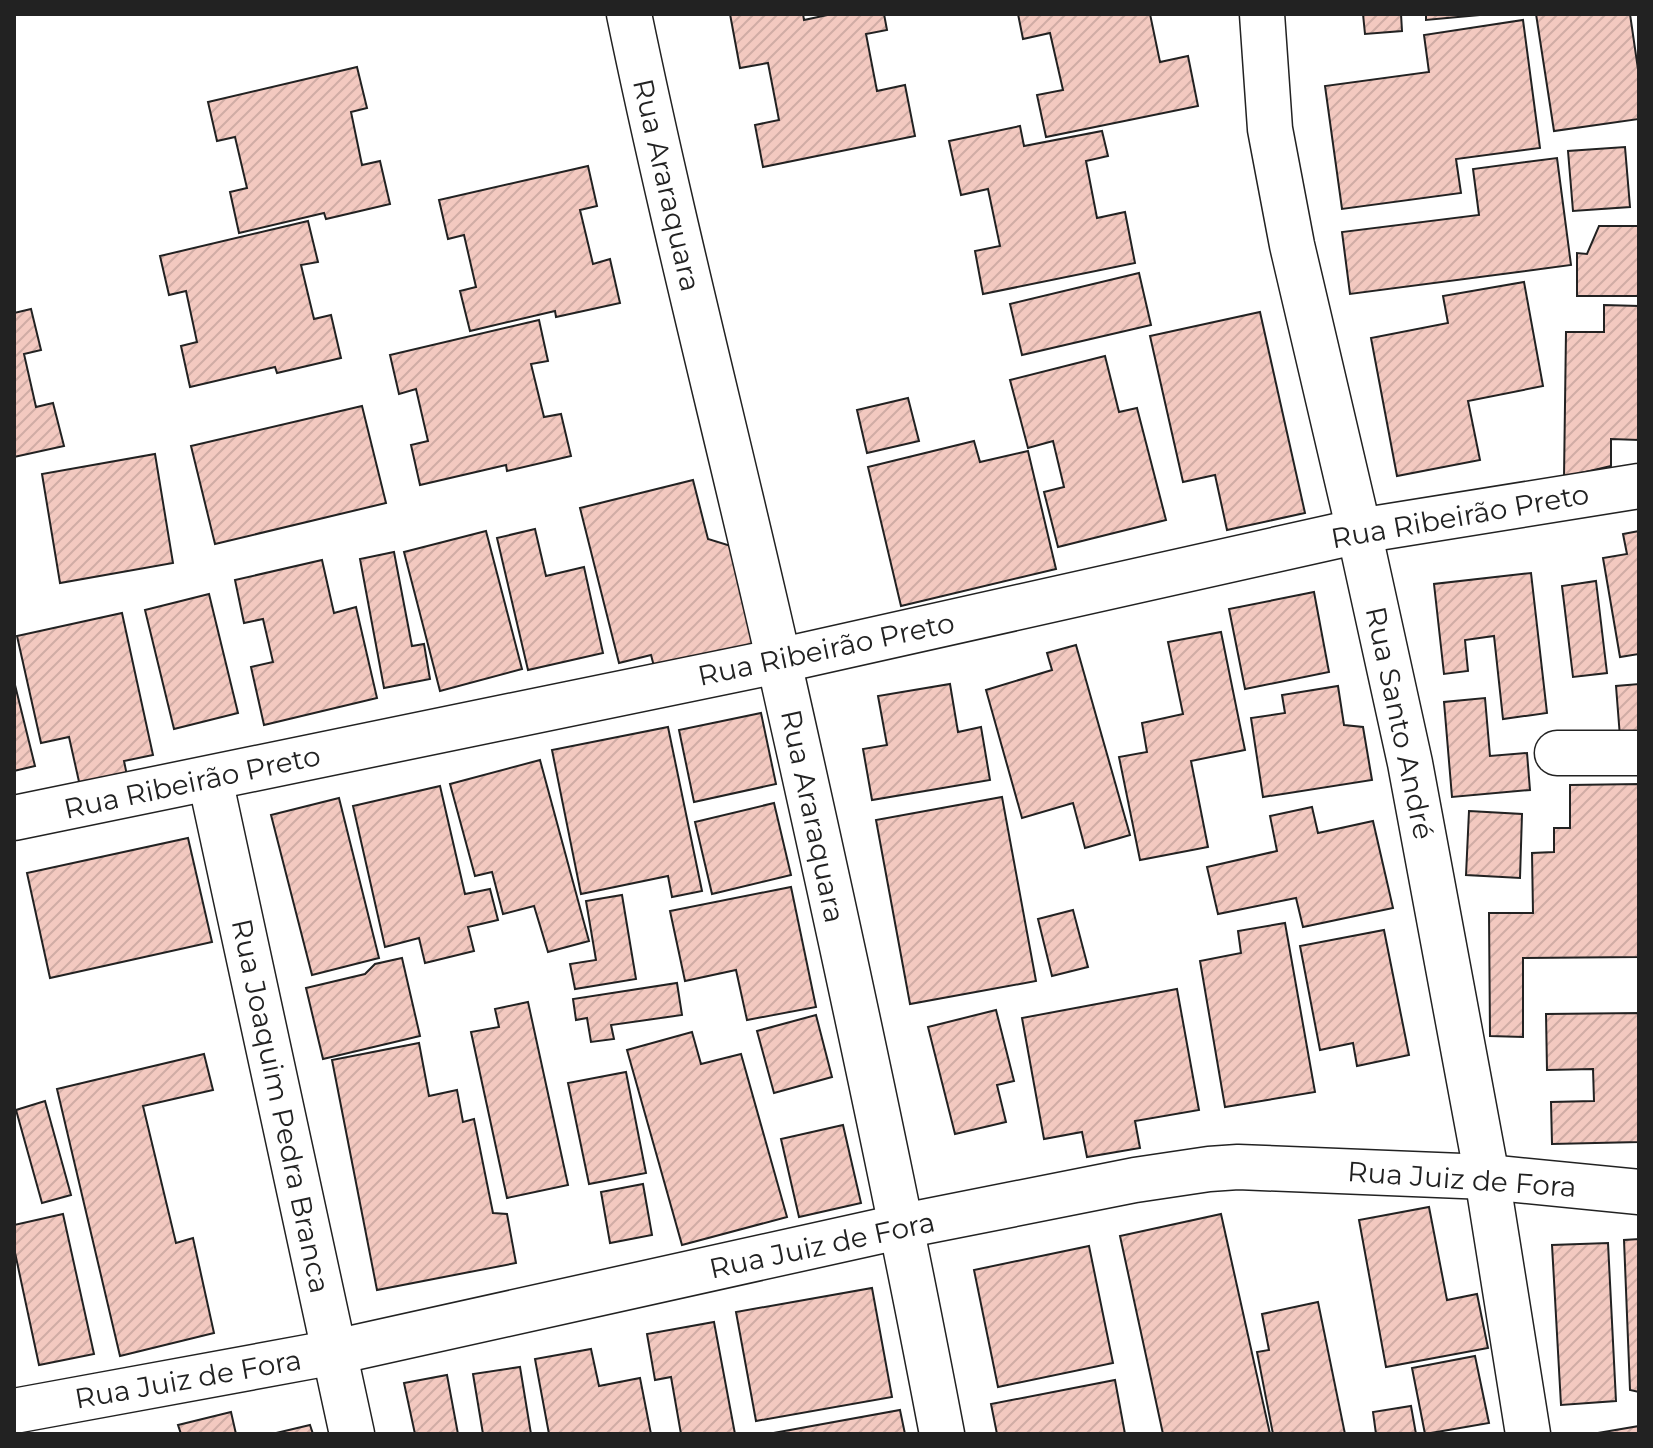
<svg xmlns="http://www.w3.org/2000/svg" width="1653" height="1448" viewBox="0 0 1653 1448" font-family="Montserrat,sans-serif">
<style>
.building{fill:url(#building-hatch);stroke:#222;stroke-width:2}
.lines{fill:none;stroke-linecap:round;stroke-linejoin:round}
.minor-casing{stroke:#222;stroke-width:47}
.minor{stroke:#fff;stroke-width:44}
.labels{text-anchor:middle;dominant-baseline:central;stroke-width:6;stroke-linejoin:round;paint-order:stroke}
.street-label{font-size:28px;fill:#222;stroke:#fff}
</style>
<defs>
<pattern id="building-hatch" width="6" height="6" patternUnits="userSpaceOnUse" patternTransform="scale(2)"><rect width="6" height="6" fill="#f3c9c0"/><path d="M-1 1l2-2M0 6l6-6M5 7l2-2" fill="none" stroke="#d0aca5"/></pattern>
</defs>
<rect width="100%" height="100%" fill="#fff"/>
<!-- building -->
<g class="building">
<polygon points="730,14 803,14 804,20 832,14 884,14 887,30 866,34 877,91 905,85 915,136 763,167 755,125 779,120 768,63 740,68"/>
<polygon points="1018,14 1150,14 1160,62 1188,56 1198,106 1046,137 1037,95 1063,90 1050,33 1023,39"/>
<polygon points="1363,14 1401,14 1402,31 1365,34"/>
<polygon points="1426,14 1479,14 1479,15 1426,20"/>
<polygon points="1536,14 1630,14 1639,76 1639,119 1554,131"/>
<polygon points="1523,20 1540,148 1456,159 1461,193 1342,209 1325,86 1429,72 1424,35"/>
<polygon points="357,67 367,108 351,112 362,165 380,161 390,204 326,219 324,213 239,233 230,192 247,188 235,137 217,141 208,102"/>
<polygon points="1020,126 1024,146 1102,131 1108,156 1086,161 1097,218 1125,212 1135,263 983,294 975,251 1000,246 988,189 961,195 949,141"/>
<polygon points="1625,147 1630,207 1573,211 1568,151"/>
<polygon points="1557,158 1571,265 1350,294 1342,232 1479,215 1473,169"/>
<polygon points="588,166 597,206 580,210 593,264 610,259 620,303 556,317 555,311 470,331 460,291 476,287 464,235 448,239 439,200"/>
<polygon points="308,221 318,262 301,265 314,319 331,315 341,358 277,373 275,367 190,387 181,346 197,342 186,291 169,295 160,256"/>
<polygon points="1599,226 1639,226 1639,296 1577,296 1577,253 1587,254"/>
<polygon points="1139,273 1151,325 1022,355 1010,304"/>
<polygon points="1524,282 1543,386 1468,401 1480,460 1397,476 1371,338 1448,323 1443,296"/>
<polygon points="1604,305 1639,306 1639,440 1611,439 1611,466 1564,477 1566,332 1604,332"/>
<polygon points="31,309 41,350 24,354 36,407 53,403 64,446 14,457 14,313"/>
<polygon points="1260,312 1305,513 1227,530 1215,475 1183,482 1150,336"/>
<polygon points="539,320 548,361 531,364 544,417 561,414 571,456 507,471 506,465 420,485 411,445 428,441 416,389 399,394 390,355"/>
<polygon points="1105,356 1119,412 1137,408 1166,520 1058,547 1044,492 1064,487 1053,441 1028,448 1010,380"/>
<polygon points="908,398 919,441 867,453 857,410"/>
<polygon points="362,406 386,503 215,544 191,446"/>
<polygon points="974,441 980,462 1028,451 1056,569 901,606 868,467"/>
<polygon points="155,454 173,563 60,583 42,474"/>
<polygon points="693,480 708,539 731,546 757,649 656,674 651,655 619,663 580,508"/>
<polygon points="535,529 546,576 584,567 603,653 528,670 497,538"/>
<polygon points="486,531 522,669 440,691 404,552"/>
<polygon points="1639,531 1639,654 1620,657 1603,558 1627,554 1623,534"/>
<polygon points="394,552 412,646 424,644 430,679 384,688 360,559"/>
<polygon points="322,560 334,613 356,607 377,698 264,725 251,667 273,662 263,619 244,623 235,580"/>
<polygon points="1531,573 1547,713 1503,719 1494,636 1465,640 1468,671 1444,674 1434,584"/>
<polygon points="1596,581 1607,673 1573,677 1562,586"/>
<polygon points="1314,592 1329,672 1245,689 1229,609"/>
<polygon points="209,594 238,713 174,729 145,610"/>
<polygon points="122,613 153,755 124,761 129,785 82,795 69,737 41,743 17,636"/>
<polygon points="1221,632 1245,750 1191,761 1208,847 1140,860 1119,757 1147,752 1142,723 1183,714 1168,642"/>
<polygon points="1076,645 1130,835 1085,848 1073,803 1022,818 986,690 1052,670 1047,653"/>
<polygon points="14,681 35,766 14,771"/>
<polygon points="950,684 958,732 981,727 990,780 872,800 863,749 887,745 878,696"/>
<polygon points="1639,684 1639,735 1620,737 1616,686"/>
<polygon points="1338,686 1344,725 1363,727 1372,780 1263,797 1251,718 1285,713 1282,695"/>
<polygon points="1485,698 1490,756 1527,753 1530,790 1452,797 1444,702"/>
<polygon points="761,713 776,784 694,802 679,730"/>
<polygon points="668,727 702,891 672,897 668,876 581,894 552,750"/>
<polygon points="540,760 589,941 548,952 534,906 503,914 492,872 475,876 450,784"/>
<polygon points="1639,784 1639,957 1523,958 1523,1037 1490,1036 1489,913 1533,913 1532,853 1554,852 1554,828 1570,828 1570,785"/>
<polygon points="440,786 465,894 490,889 498,920 468,927 474,951 425,963 419,938 385,947 353,806"/>
<polygon points="1002,797 1036,981 910,1004 876,820"/>
<polygon points="339,798 379,958 312,975 271,815"/>
<polygon points="774,803 791,875 712,894 695,822"/>
<polygon points="1312,807 1318,833 1373,821 1393,908 1303,927 1296,898 1218,914 1207,867 1277,851 1270,816"/>
<polygon points="1469,811 1522,814 1520,878 1466,875"/>
<polygon points="188,838 212,942 50,978 27,873"/>
<polygon points="791,887 816,1007 747,1020 736,970 685,981 670,911"/>
<polygon points="622,895 636,979 575,989 570,964 596,960 586,901"/>
<polygon points="1073,910 1088,967 1052,976 1038,919"/>
<polygon points="1285,923 1315,1092 1225,1107 1200,961 1241,953 1238,931"/>
<polygon points="1384,930 1409,1055 1357,1066 1353,1043 1320,1050 1300,946"/>
<polygon points="402,958 420,1036 323,1059 306,988 365,974 375,964"/>
<polygon points="677,983 682,1015 611,1025 614,1039 591,1042 587,1018 576,1020 573,999"/>
<polygon points="1177,989 1199,1110 1135,1121 1140,1148 1087,1157 1082,1132 1044,1139 1022,1018"/>
<polygon points="528,1002 568,1185 507,1198 471,1032 499,1027 495,1009"/>
<polygon points="996,1010 1014,1081 997,1085 1006,1122 955,1134 928,1027"/>
<polygon points="1639,1013 1639,1142 1552,1144 1551,1102 1594,1101 1593,1069 1547,1070 1546,1014"/>
<polygon points="816,1015 832,1077 774,1093 757,1031"/>
<polygon points="692,1032 701,1064 741,1054 787,1217 682,1245 627,1050"/>
<polygon points="419,1043 429,1096 457,1090 463,1122 474,1119 493,1213 507,1214 516,1263 377,1290 332,1060"/>
<polygon points="204,1054 213,1090 143,1106 176,1243 193,1238 214,1333 120,1356 57,1089"/>
<polygon points="626,1072 646,1173 589,1184 568,1083"/>
<polygon points="45,1101 71,1195 42,1203 16,1110"/>
<polygon points="843,1125 861,1203 799,1217 781,1139"/>
<polygon points="643,1184 652,1235 610,1243 601,1192"/>
<polygon points="1429,1207 1447,1300 1477,1294 1488,1348 1386,1367 1359,1220"/>
<polygon points="63,1214 94,1354 39,1365 14,1248 14,1225"/>
<polygon points="1221,1214 1270,1434 1163,1434 1120,1236"/>
<polygon points="1639,1239 1639,1392 1630,1390 1624,1240"/>
<polygon points="1608,1243 1616,1401 1561,1405 1552,1245"/>
<polygon points="1089,1246 1113,1363 998,1387 974,1270"/>
<polygon points="872,1288 892,1397 756,1421 736,1312"/>
<polygon points="1318,1302 1345,1434 1273,1434 1257,1352 1269,1350 1262,1314"/>
<polygon points="714,1322 735,1434 681,1434 671,1377 655,1380 647,1334"/>
<polygon points="591,1349 599,1386 640,1378 651,1434 549,1434 535,1359"/>
<polygon points="1475,1356 1489,1423 1425,1434 1412,1368"/>
<polygon points="520,1367 531,1434 483,1434 473,1374"/>
<polygon points="447,1375 458,1434 415,1434 404,1383"/>
<polygon points="1115,1380 1125,1434 997,1434 991,1404"/>
<polygon points="1411,1406 1416,1434 1376,1434 1373,1412"/>
<polygon points="900,1410 905,1434 768,1434"/>
<polygon points="231,1412 236,1434 181,1434 178,1425"/>
<polygon points="310,1425 313,1434 272,1434"/>
<polygon points="1639,1426 1639,1434 1592,1434"/>
</g>
<g class="lines">
<defs>
<g id="minor">
<path d="M629,14c45,217 101,432 150,648 58,257 114,514 163,772"/>
<polyline points="1262,14 1270,129 1292,245 1359,531 1410,763 1487,1177 1528,1434"/>
<polyline points="1557,753 1639,753"/>
<polyline points="210,779 352,1434"/>
<polyline points="14,818 778,661 1359,531 1639,486"/>
<polyline points="14,1411 335,1352 903,1226 1135,1180 1209,1169 1238,1167 1487,1177 1639,1192"/>
</g>
</defs>
<!-- minor casing -->
<use href="#minor" class="minor-casing"/>
<!-- minor -->
<use href="#minor" class="minor"/>
</g>
<g class="labels">
<!-- street labels -->
<g class="street-label">
<text transform="translate(667 185) rotate(77)">Rua Araraquara</text>
<text transform="translate(1460 516) rotate(-10)">Rua Ribeirão Preto</text>
<text transform="translate(826 649) rotate(-12)">Rua Ribeirão Preto</text>
<text transform="translate(1400 723) rotate(78)">Rua Santo André</text>
<text transform="translate(192 782) rotate(-12)">Rua Ribeirão Preto</text>
<text transform="translate(813 816) rotate(78)">Rua Araraquara</text>
<text transform="translate(281 1106) rotate(78)">Rua Joaquim Pedra Branca</text>
<text transform="translate(1462 1179) rotate(4)">Rua Juiz de Fora</text>
<text transform="translate(822 1245) rotate(-12)">Rua Juiz de Fora</text>
<text transform="translate(188 1379) rotate(-10)">Rua Juiz de Fora</text>
</g>
</g>
<!-- border -->
<rect width="1653" height="1448" fill="none" stroke="#222222" stroke-width="32"/>
</svg>
